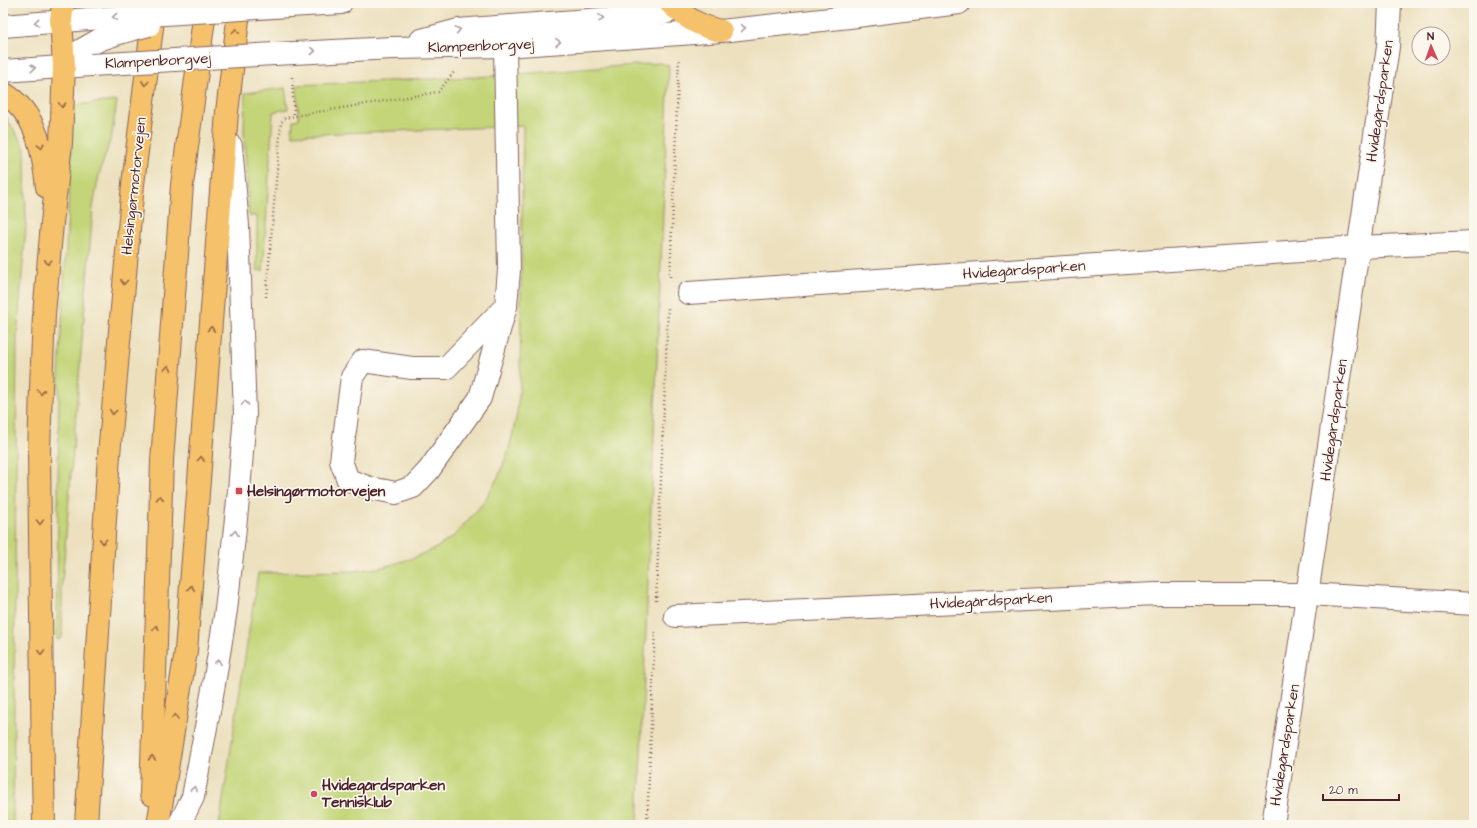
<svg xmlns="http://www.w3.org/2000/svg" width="1477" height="828" viewBox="0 0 1477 828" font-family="'Architects Daughter',sans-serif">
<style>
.green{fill:#c3d578;stroke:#867a52}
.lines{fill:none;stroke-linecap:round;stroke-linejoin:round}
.minor-casing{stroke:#83635e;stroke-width:24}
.highway-casing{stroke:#83635e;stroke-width:24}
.path{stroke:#83635e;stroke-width:2.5;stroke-dasharray:1 3;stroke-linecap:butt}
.minor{stroke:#fff;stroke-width:22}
.highway{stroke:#f5c16b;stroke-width:22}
.minor-bridge-casing{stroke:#83635e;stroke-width:24;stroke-linecap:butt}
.minor-bridge{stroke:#fff;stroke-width:22}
.oneway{stroke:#ae9aa0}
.oneway2{stroke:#976848}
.poi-dot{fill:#d1495b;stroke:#fbf7ec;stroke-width:1.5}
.labels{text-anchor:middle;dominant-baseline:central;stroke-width:3.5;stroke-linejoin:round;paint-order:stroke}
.street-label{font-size:15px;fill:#4a1f2b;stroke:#fbf7ec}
.poi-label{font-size:15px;font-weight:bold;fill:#4a1f2b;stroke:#fbf7ec;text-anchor:start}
</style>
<rect width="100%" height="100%" fill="#fbf7ec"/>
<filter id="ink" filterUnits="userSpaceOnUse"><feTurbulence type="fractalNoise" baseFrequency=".025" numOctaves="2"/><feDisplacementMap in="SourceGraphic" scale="8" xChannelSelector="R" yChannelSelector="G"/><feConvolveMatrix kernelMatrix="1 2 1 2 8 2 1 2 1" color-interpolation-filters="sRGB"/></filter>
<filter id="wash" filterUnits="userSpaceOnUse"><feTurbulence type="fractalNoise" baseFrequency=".012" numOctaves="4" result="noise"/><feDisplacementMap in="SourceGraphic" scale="16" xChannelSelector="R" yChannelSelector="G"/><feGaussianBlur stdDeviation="0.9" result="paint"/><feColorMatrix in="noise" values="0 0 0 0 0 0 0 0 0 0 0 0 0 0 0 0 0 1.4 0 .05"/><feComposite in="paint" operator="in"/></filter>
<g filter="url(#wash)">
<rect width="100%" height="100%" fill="#ece0be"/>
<!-- green -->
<g class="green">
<polygon points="661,63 669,66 638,825 219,825 258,573 353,571 383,567 413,558 436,548 454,536 484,502 499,475 509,449 517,414 520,382 523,126 292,135 293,120 299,119 297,85 493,76"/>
<polygon points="285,88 288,109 273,112 263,271 257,270 257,216 249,216 244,131 245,93"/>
<polygon points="117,101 112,134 99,175 93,207 62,583 62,638 57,640 59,373 74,105"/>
<polygon points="3,112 25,148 26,227 17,336 13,825 3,825"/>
</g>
</g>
<g filter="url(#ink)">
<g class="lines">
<defs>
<g id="minor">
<polyline points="289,6 341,3"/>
<polyline points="3,26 89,19"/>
<polyline points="421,40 458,30 654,15 664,13 676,9"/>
<polyline points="505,46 509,270 506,306"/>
<polyline points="274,54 393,48 505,46 680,34 721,31 849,17 959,3"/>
<polyline points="64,66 78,52 99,40"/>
<polyline points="3,71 91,65"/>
<polyline points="688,293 1359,247 1474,242"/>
<polygon points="506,306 480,398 429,470 413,487 396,493 370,488 348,480 341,461 352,377 363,361 412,368 446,368"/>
<polyline points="675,616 1156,594 1308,594 1474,604"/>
<polyline points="179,825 193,797 214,684 226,610 239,491 245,414 238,226 231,146"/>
<polyline points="1273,825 1388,47 1390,3"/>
</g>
<g id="highway">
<path d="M670,3c17,16 29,23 51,28"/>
<path d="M3,93c34,19 40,59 44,94"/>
<polyline points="151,794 162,461 182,185 206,3"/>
<polyline points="44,825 43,775 39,453 41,387 44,315 52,223 61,143 64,66 61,20 63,3"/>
<polyline points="86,825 109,455 133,184 155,3"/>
<polyline points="158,825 186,651 227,112 240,3"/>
</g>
</defs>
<!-- minor casing -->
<use href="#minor" class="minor-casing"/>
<!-- highway casing -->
<use href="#highway" class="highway-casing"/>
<!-- path -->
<g class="path">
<polyline points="292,77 294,116"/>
<polyline points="670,277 679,58"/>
<polyline points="266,297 281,123 285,118 300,115 438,92 455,71"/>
<polyline points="656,601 668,308"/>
<polyline points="647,825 655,630"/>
</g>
<!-- minor -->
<use href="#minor" class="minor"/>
<!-- highway -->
<use href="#highway" class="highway"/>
<defs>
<g id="minor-bridge">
<polyline points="89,19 289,6"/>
<polyline points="99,40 116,34 149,25"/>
<polyline points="91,65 274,54"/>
</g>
</defs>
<!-- minor-bridge casing -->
<use href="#minor-bridge" class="minor-bridge-casing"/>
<!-- minor-bridge -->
<use href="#minor-bridge" class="minor-bridge"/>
</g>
<!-- one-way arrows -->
<defs><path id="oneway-chevron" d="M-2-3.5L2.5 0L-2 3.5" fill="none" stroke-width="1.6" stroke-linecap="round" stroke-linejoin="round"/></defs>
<g class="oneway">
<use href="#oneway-chevron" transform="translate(115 17) rotate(176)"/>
<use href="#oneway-chevron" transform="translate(601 18) rotate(-4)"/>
<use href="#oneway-chevron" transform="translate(37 22) rotate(175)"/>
<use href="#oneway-chevron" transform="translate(743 28) rotate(-6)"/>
<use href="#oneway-chevron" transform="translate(458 30) rotate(-11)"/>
<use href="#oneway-chevron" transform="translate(558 42) rotate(-4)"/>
<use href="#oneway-chevron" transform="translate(313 51) rotate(-4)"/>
<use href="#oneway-chevron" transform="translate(33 68) rotate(-5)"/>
<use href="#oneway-chevron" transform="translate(245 403) rotate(-92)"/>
<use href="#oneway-chevron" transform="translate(235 533) rotate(-84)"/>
<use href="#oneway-chevron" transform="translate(218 662) rotate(-81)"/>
<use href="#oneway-chevron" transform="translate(194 789) rotate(-79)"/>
</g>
<g class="oneway2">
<use href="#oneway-chevron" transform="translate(236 31) rotate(-83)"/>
<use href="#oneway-chevron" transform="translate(145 83) rotate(97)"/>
<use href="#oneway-chevron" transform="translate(62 105) rotate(92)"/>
<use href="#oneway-chevron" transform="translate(41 146) rotate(75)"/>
<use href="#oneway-chevron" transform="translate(48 262) rotate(95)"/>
<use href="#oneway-chevron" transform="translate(124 282) rotate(95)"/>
<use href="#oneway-chevron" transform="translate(211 329) rotate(-86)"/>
<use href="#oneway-chevron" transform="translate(168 368) rotate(-86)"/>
<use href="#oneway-chevron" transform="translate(41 392) rotate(92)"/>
<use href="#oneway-chevron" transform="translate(113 412) rotate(95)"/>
<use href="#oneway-chevron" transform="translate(201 459) rotate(-86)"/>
<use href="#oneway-chevron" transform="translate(160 498) rotate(-88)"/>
<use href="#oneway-chevron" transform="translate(40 522) rotate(89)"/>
<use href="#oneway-chevron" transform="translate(103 541) rotate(94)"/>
<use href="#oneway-chevron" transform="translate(191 588) rotate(-86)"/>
<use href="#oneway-chevron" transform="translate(156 628) rotate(-88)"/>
<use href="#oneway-chevron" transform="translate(41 652) rotate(89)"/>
<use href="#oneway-chevron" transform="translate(175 717) rotate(-81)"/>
<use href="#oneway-chevron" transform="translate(152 758) rotate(-88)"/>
</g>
</g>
<!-- markers -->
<g class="poi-dot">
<rect x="235" y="487" width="8" height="8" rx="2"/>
<circle cx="314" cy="794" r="4"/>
</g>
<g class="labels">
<!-- street labels -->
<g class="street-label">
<text transform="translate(481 46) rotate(-2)">Klampenborgvej</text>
<text transform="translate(158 61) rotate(-3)">Klampenborgvej</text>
<text transform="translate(1380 101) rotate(-82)">Hvidegårdsparken</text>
<text transform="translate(134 186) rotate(-84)">Helsingørmotorvejen</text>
<text transform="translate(1024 270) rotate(-4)">Hvidegårdsparken</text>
<text transform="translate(1334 420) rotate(-82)">Hvidegårdsparken</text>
<text transform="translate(991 601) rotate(-3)">Hvidegårdsparken</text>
<text transform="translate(1285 745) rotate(-81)">Hvidegårdsparken</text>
</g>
<!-- poi labels -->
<g class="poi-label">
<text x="247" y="491">Helsingørmotorvejen</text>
<text x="322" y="785">Hvidegårdsparken<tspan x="322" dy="17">Tennisklub</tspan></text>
</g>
</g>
<!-- margin -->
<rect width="1477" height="828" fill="none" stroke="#fbf7ec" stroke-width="16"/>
<!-- north arrow -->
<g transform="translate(1431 46) rotate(358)"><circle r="19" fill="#fbf7ec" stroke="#b4a19f"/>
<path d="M0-3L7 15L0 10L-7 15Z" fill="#d1495b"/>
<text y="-6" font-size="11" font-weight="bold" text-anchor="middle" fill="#4a1f2b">N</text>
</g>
<!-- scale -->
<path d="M1323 794v6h76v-6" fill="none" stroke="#4a1f2b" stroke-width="2"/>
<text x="1329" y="794" font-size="12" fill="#4a1f2b" stroke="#fbf7ec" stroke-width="3" paint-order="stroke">20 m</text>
</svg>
